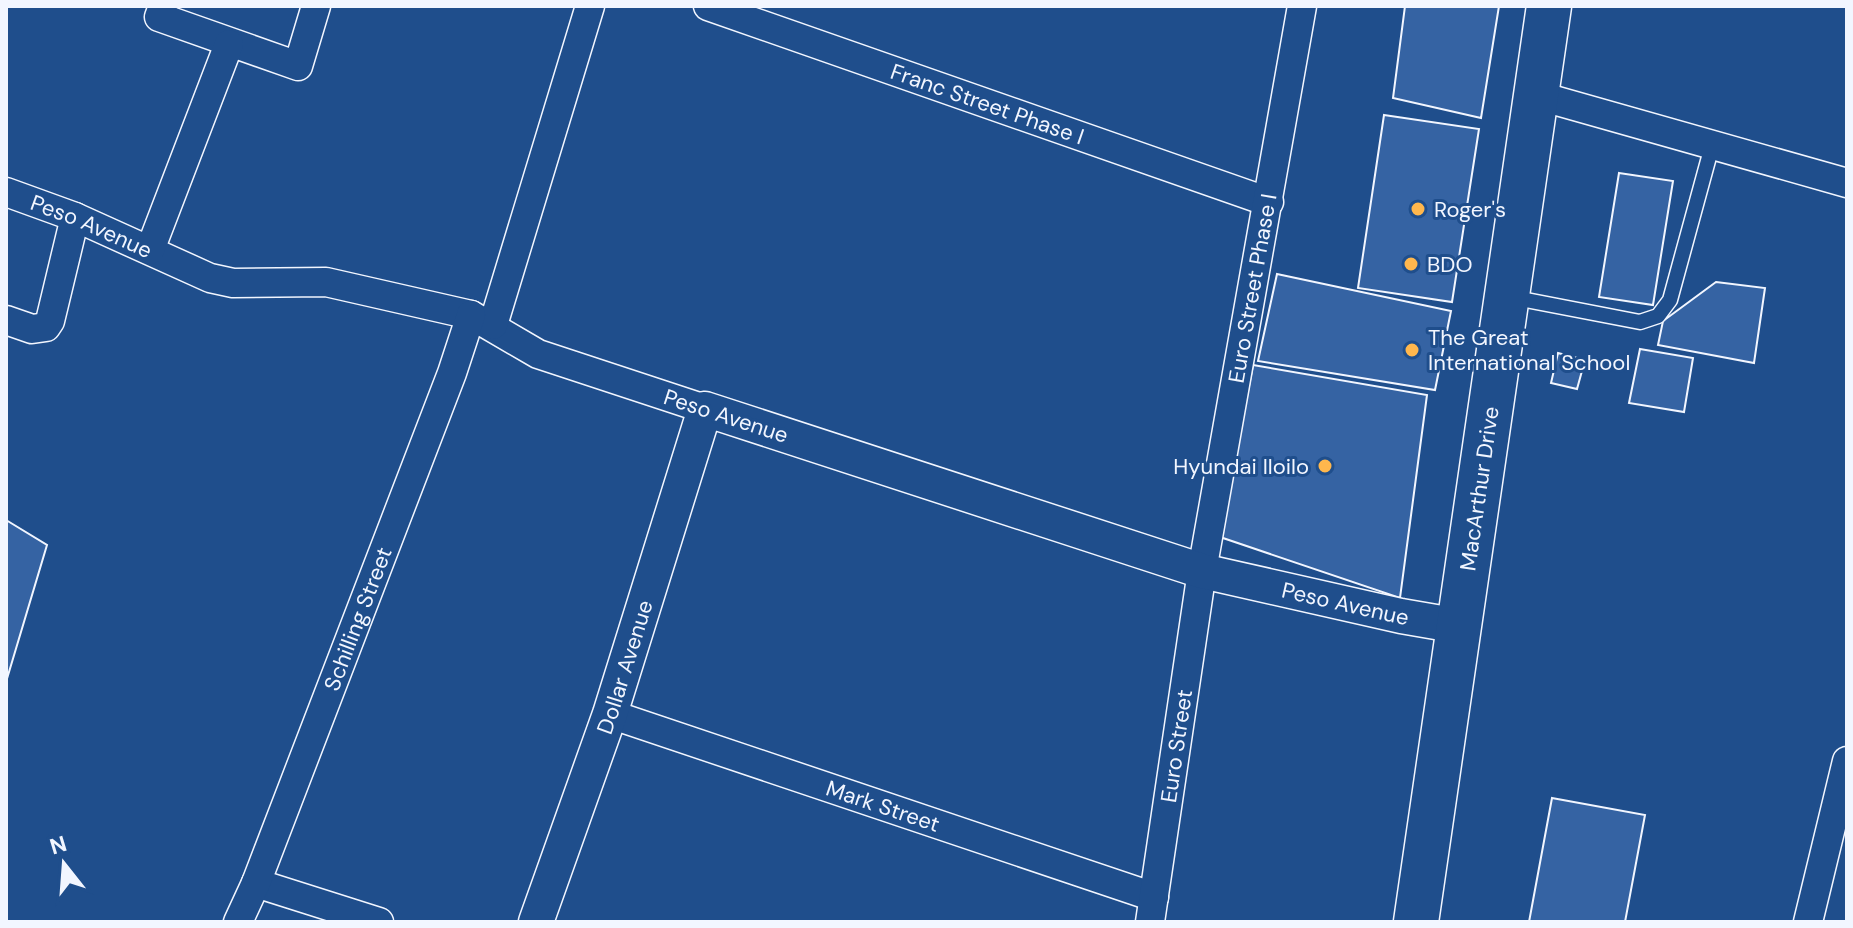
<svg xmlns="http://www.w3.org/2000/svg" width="1853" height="928" viewBox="0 0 1853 928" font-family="'DM Sans',sans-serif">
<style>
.building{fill:#3563a3;stroke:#f2f6ff;stroke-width:2}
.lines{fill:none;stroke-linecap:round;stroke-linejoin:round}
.service-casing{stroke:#f2f6ff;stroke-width:17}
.minor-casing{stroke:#f2f6ff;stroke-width:31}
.tertiary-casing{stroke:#f2f6ff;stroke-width:37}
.primary-casing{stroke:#f2f6ff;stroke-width:47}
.service{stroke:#1f4e8c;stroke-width:14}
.minor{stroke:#1f4e8c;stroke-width:28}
.tertiary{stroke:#1f4e8c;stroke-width:34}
.primary{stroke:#1f4e8c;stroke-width:44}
.poi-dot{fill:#ffb74d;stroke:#1f4e8c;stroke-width:3}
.labels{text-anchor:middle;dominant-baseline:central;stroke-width:6;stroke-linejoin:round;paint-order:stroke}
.street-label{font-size:22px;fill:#f2f6ff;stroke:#1f4e8c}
.poi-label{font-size:22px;fill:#f2f6ff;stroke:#1f4e8c;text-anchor:start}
</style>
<rect width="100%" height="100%" fill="#1f4e8c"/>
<!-- building -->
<g class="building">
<polygon points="1405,6 1499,6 1481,118 1393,98"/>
<polygon points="1384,115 1479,129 1452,302 1358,288"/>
<polygon points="1619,173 1673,181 1653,305 1599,297"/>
<polygon points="1277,274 1451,311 1435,390 1258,361"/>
<polygon points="1716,282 1765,288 1754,363 1658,345 1663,321"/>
<polygon points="1640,349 1693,358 1684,412 1629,403"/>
<polygon points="1558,353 1585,360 1577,389 1551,383"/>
<polygon points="1253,365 1427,395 1400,598 1220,537"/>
<polygon points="6,520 47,545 6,682"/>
<polygon points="1552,798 1645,815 1625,922 1529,922"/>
</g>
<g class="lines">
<defs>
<polyline id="service" points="1510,297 1640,322 1658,316 1670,300 1712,146"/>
<g id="minor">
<polyline points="163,6 159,17 298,66 316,6"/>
<path id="s1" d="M708,6l561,196"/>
<polyline points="1536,95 1847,183"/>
<path id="s2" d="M6,192l69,25 135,61 23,5 93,-1 145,33 67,39 167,55"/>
<polyline points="150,250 229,44"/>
<polyline points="6,320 32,329 46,327 50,321 75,217"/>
<polyline points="493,325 590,6"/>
<path id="s3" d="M610,714l544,183"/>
<polyline points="256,883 379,922"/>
<path id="s4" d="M238,922l18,-39 196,-510 19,-58"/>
<path id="s5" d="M1150,922l52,-351 100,-565"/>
<polyline points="1808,922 1847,761"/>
</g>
<g id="tertiary">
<path id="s6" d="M536,922l74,-208 95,-305 497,162 199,45 58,10"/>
</g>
<g id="primary">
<path id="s7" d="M1416,922l133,-916"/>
</g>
</defs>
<!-- service casing -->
<use href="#service" class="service-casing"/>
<!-- minor casing -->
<use href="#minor" class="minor-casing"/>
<!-- tertiary casing -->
<use href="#tertiary" class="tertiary-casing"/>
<!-- primary casing -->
<use href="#primary" class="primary-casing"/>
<!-- service -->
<use href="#service" class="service"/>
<!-- minor -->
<use href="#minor" class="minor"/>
<!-- tertiary -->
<use href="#tertiary" class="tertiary"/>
<!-- primary -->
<use href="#primary" class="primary"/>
</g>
<!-- markers -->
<g class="poi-dot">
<circle cx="1418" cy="209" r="8"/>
<circle cx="1411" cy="264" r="8"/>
<circle cx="1412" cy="350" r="8"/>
<circle cx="1325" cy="466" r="8"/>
</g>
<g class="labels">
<!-- street labels -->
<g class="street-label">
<text stroke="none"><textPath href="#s1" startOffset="296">Franc Street Phase I</textPath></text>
<text stroke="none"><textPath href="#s2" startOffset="92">Peso Avenue</textPath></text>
<text stroke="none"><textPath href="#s5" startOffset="642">Euro Street Phase I</textPath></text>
<text transform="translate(726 416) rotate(18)">Peso Avenue</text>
<text stroke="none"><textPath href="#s7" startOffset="438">MacArthur Drive</textPath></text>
<text stroke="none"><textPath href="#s6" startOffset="1210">Peso Avenue</textPath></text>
<text stroke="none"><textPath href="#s4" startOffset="326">Schilling Street</textPath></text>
<text stroke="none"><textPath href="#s6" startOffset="270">Dollar Avenue</textPath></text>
<text stroke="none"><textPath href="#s5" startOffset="178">Euro Street</textPath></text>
<text stroke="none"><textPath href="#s3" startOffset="288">Mark Street</textPath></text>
</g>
<!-- poi labels -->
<g class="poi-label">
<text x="1434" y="209">Roger's</text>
<text x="1427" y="264">BDO</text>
<text x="1428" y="337">The Great<tspan x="1428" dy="25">International School</tspan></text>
<text x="1309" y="466" text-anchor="end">Hyundai Iloilo</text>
</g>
</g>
<!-- border -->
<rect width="1853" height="928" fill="none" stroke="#f2f6ff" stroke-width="16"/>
<!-- north arrow -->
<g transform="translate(64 864) rotate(343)" stroke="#1f4e8c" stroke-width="6" paint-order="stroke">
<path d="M0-6L14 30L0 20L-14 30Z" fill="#f2f6ff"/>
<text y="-12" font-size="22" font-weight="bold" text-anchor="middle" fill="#f2f6ff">N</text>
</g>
</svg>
